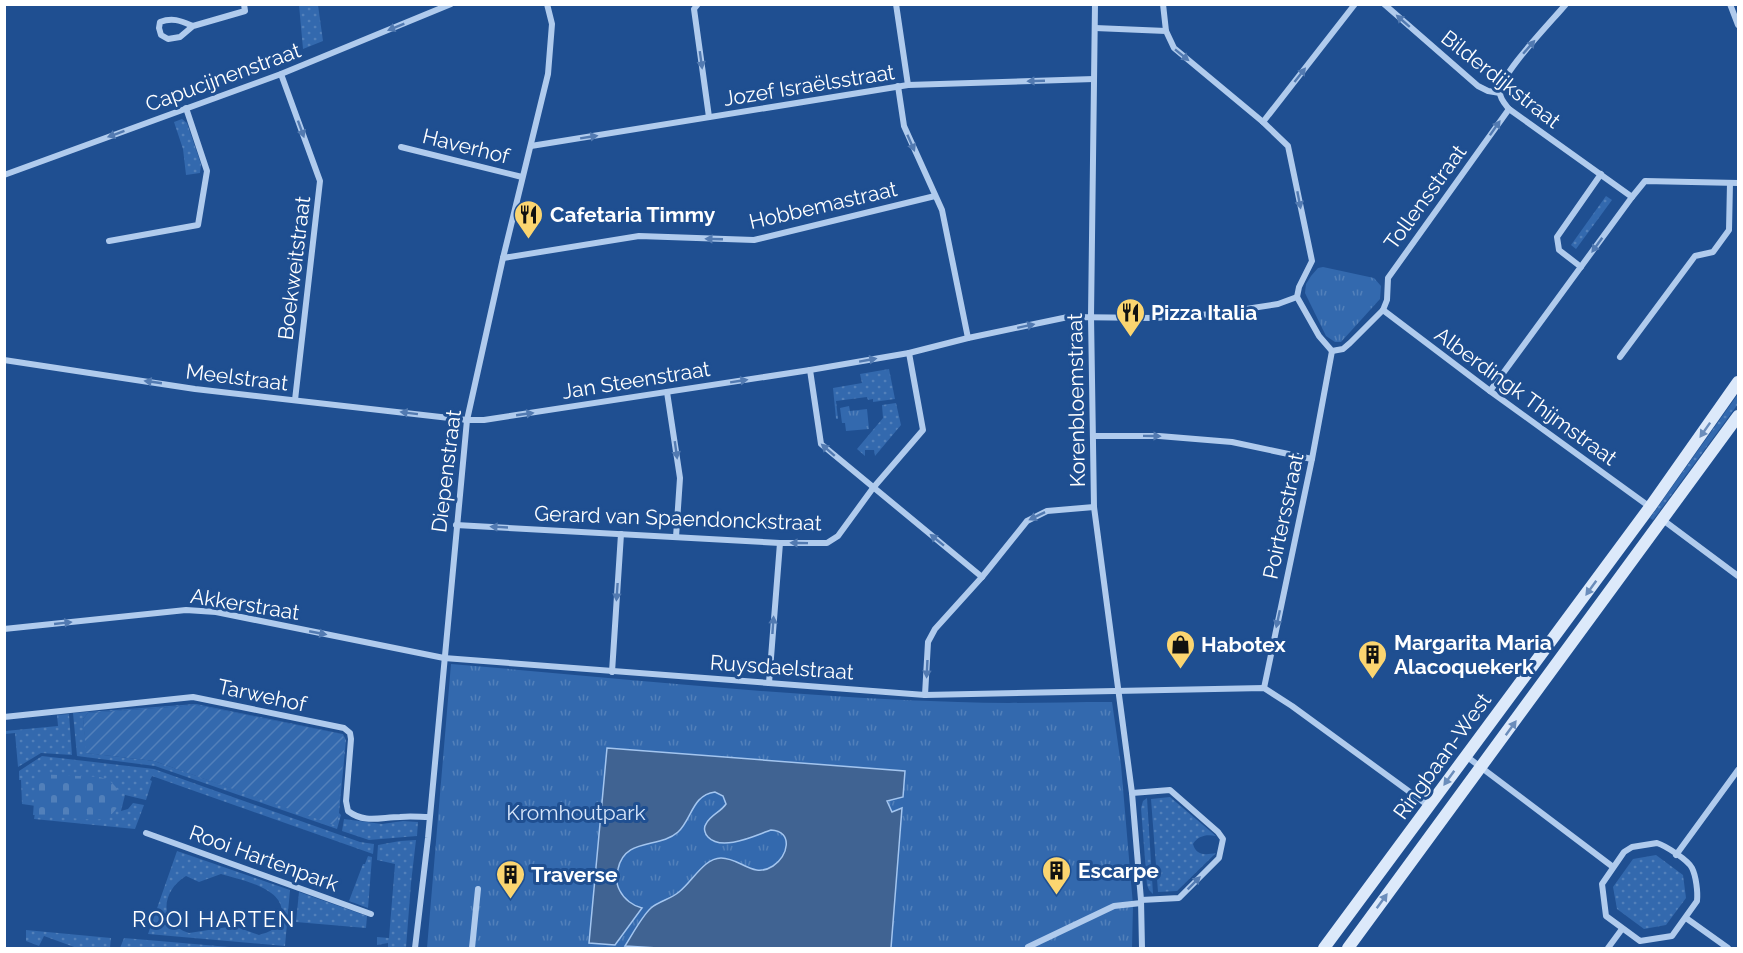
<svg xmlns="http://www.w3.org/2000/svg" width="1743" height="953" viewBox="0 0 1743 953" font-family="Raleway,sans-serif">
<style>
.grass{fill:url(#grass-dots);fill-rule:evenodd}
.cemetery{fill:url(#cemetery-stones)}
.park{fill:url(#park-tufts)}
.garden{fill:url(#garden-furrows)}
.water{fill:#406392;stroke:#a3c5ef;stroke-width:1.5}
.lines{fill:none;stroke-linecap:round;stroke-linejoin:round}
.street{stroke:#b0cbed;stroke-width:6}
.secondary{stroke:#dce9fa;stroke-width:12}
.oneway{fill:#527ab1}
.oneway2{fill:#6b8dbb}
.labels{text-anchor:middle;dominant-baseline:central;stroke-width:6;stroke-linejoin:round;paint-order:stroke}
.street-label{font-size:21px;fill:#fff;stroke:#1f4f91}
.poi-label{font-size:21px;font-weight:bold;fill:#fff;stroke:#1f4f91;text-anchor:start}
.park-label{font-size:21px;fill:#d6e5fa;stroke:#1f4f91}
.neighbourhood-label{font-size:22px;letter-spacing:1.5px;fill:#fff;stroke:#1f4f91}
</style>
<defs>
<pattern id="grass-dots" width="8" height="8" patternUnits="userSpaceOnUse" patternTransform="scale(1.5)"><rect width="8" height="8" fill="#3369ae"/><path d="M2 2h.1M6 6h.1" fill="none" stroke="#5280ba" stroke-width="1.8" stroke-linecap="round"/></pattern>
<pattern id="cemetery-stones" width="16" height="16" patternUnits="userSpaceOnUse" patternTransform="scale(1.5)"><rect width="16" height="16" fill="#3369ae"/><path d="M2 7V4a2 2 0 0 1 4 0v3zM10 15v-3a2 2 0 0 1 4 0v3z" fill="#5280ba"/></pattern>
<pattern id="park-tufts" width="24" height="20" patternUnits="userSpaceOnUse" patternTransform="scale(1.5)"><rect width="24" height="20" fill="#3369ae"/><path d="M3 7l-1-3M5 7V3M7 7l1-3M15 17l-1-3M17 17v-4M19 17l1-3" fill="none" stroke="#5280ba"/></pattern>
<pattern id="garden-furrows" width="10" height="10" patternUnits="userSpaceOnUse" patternTransform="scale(1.5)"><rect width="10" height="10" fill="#3369ae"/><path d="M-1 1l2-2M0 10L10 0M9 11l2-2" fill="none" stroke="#5280ba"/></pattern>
</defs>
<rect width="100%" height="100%" fill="#1f4f91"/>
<!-- grass -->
<g class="grass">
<polygon points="299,5 318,5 323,41 303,49"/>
<polygon points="182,119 187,123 201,164 200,173 186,175 183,149 174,122"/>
<polygon points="1606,196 1612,200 1576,249 1571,245"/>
<polygon points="889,369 895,399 873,402 873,399 868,400 867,397 836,401 838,419 836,419 833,388 862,383 860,374"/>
<polygon points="1738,394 1738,404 1653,520 1650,518"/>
<polygon points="896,403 901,425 875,456 874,450 865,450 865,456 857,449 883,418 882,405"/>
<path d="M196,704l147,30 3,6 -7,73 2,2 -4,14 -182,-63 -78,-10 -4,-43zM197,705l145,29 -5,91 -183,-64 -67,-8 -4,-34 5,-6z"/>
<polygon points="69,714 72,755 41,753 18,767 15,733 5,734 5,731 58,726 57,715"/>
<polygon points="42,756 154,769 360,842 374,844 373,854 152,776 150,780 152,781 146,800 125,795 121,811 128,809 133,803 144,805 135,829 34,819 36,806 22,804 21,780 19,780 19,771"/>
<path d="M1170,797l46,39c-10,-2 -18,0 -23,8 3,12 13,11 23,9l-39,38 -19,1 -7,-93z"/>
<polygon points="1147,798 1153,894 1149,890 1147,885 1141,808 1143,801"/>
<polygon points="344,819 382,824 403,821 418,822 417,836 369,840 342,831"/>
<polygon points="416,840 411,883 406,948 388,948 388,943 377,945 377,937 389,938 395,864 377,860 378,845 400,841"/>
<path d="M177,851l113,39 -5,56 -137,-12zM221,874c19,6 68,14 60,44 -3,11 -12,14 -22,17l-25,-9 -45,7c-31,-9 -28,-42 -3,-57l13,6z"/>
<polygon points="1656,855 1683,875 1686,898 1666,925 1644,929 1617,909 1613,887 1633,859"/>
<polygon points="368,856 372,857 368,908 349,901 363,864 365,864"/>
<polygon points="299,892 367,916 366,928 296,922"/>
<polygon points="26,930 111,938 110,948 77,948 44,936 39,946 26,941"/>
<polygon points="124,938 241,948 120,948"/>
</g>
<!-- cemetery -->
<path class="cemetery" d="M36,774l64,3c29,8 24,40 -4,43l-63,-5z"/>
<!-- park -->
<g class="park">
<polygon points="1323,267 1374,278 1381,286 1380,299 1341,342 1335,342 1326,336 1305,293 1306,284 1311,276 1318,268"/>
<polygon points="849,406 850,411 867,409 869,429 846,431 845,423 842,423 840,408"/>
<path d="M451,664c169,14 338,33 507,38 51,2 103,0 154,0l9,63 12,140 -1,43h-705z"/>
</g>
<!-- garden -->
<polygon class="garden" points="197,705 342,734 345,740 337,826 154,761 86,753 83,719 88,713"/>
<!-- water -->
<path class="water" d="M607,748l298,23 -2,26 -16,4 5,11 10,-4 -11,140h-233l-33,-2c7,-11 17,-30 26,-38 8,-7 20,-9 28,-16 13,-10 25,-34 42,-34 20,0 32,21 52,8 15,-9 21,-35 -2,-36 -15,5 -49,22 -63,7 -3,-3 -5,-9 -2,-13 4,-9 15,-12 20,-20l-3,-8 -8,-4c-23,3 -23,27 -37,40 -19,17 -53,5 -60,37 -2,7 -2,15 2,22 4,8 13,15 22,17l-27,37 -26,-2z"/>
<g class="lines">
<!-- street -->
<g class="street">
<polyline points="698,4 694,9 709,117"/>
<polyline points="896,4 908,85"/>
<polyline points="1095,4 1091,316 1094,507 1132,793 1141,900 1142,948"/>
<polyline points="1163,4 1166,31"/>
<polyline points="1384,4 1478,86 1488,91 1500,93"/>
<path d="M1566,4c-13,16 -68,72 -66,89 0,6 5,11 9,16l123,88 13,-16 93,2"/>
<polyline points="1730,4 1738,25"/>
<path d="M193,26c-12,-5 -20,-9 -33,-4l-1,6 2,7 7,4 12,-2 13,-11 52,-15 -1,-7"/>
<polyline points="1095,28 1166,31 1174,48 1263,122 1288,146 1312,261 1299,287 1297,297"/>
<polyline points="281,74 320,181 295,400"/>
<polyline points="898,86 904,126 942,210 968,338"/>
<polyline points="1263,122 1355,4"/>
<polyline points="531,146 908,85 1094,79"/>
<polyline points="401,147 522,177"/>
<polyline points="4,175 281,74 451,4"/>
<polyline points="109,241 198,225 207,171 186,108"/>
<polyline points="503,258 639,236 754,240 935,196"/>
<polyline points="1581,267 1559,250 1557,237 1601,174"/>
<polyline points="1297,297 1319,336 1332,351 1343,349 1350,343 1383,310 1387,300 1388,278 1509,109"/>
<polyline points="1383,310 1490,391 1650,507"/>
<polyline points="909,353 968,338 1068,317 1154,318 1213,314 1278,304 1297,297"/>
<polyline points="1620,357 1695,256 1713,252 1729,230 1730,183"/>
<polyline points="4,360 195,389 467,420 484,420 810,370 909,353 923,430 873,488 838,536 827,543 780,543 456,525"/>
<polyline points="810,370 821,444 982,577"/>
<polyline points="1490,391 1632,197"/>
<polyline points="667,392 680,478 676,537"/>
<polyline points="1093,436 1159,436 1232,442 1312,459"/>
<polyline points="1663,520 1738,576"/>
<polyline points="4,629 186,610 216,612 444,658 925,695 1264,688 1292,706 1429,806"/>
<polyline points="612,672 621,534"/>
<polyline points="769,683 780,543"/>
<polyline points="1264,688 1312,459 1332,351"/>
<polyline points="925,695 928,642 935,629 982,577 1027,521 1047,511 1094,507"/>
<path d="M4,717l189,-20 151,31 6,5 1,6 -5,62 2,10c17,13 33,6 52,6 10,-1 20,0 29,0"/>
<polyline points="1466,756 1613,867"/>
<polyline points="1132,793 1170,790 1218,832 1223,839 1219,858 1179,898 1141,900"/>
<polyline points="146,833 371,914"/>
<path d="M1657,843c9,3 31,17 35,25 4,8 6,24 5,33l-25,35 -32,5 -34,-25 -4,-32 22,-32 8,-5z"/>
<polyline points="1676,855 1738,770"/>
<polyline points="1686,918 1728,948"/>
<polyline points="1028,947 1114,906 1141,903"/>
<polyline points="415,948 428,838 467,420 503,258 548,74 552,24 547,4"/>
<polyline points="472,948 478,889"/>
<polyline points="1608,948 1622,929"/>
</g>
<!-- secondary -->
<g class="secondary">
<polyline points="1324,948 1650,507 1738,382"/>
<polyline points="1348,948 1738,416"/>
</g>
</g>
<!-- one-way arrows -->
<defs><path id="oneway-solid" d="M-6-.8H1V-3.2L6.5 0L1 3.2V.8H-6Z" transform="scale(1.5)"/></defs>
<g class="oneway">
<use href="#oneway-solid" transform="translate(1403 21) rotate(-139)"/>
<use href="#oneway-solid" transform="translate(396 27) rotate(158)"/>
<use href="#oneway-solid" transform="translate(1529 47) rotate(-49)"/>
<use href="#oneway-solid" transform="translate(1182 55) rotate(39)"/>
<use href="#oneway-solid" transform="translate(701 60) rotate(82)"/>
<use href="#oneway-solid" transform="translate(1300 75) rotate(-52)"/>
<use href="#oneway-solid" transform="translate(1036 81) rotate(178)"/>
<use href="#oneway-solid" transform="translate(1495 128) rotate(-55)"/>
<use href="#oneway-solid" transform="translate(301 129) rotate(70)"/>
<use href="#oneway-solid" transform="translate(116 134) rotate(160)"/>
<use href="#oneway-solid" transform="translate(589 137) rotate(-9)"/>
<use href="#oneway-solid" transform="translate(911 143) rotate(66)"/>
<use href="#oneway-solid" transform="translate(1299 200) rotate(79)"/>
<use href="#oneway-solid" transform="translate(714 239) rotate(-178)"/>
<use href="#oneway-solid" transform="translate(1597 245) rotate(126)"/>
<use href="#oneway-solid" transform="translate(1026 326) rotate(-12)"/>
<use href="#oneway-solid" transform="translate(868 360) rotate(-10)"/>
<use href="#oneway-solid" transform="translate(739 381) rotate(-9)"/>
<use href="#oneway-solid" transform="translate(153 382) rotate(-172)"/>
<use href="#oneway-solid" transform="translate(409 413) rotate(-173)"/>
<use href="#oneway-solid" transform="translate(525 414) rotate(-8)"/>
<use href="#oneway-solid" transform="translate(1152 436) rotate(1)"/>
<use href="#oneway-solid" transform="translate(676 450) rotate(82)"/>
<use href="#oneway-solid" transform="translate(828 450) rotate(-139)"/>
<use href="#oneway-solid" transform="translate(1037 516) rotate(154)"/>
<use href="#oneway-solid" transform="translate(499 527) rotate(-177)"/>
<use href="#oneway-solid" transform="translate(937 540) rotate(-141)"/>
<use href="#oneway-solid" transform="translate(799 543) rotate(-179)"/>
<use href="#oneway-solid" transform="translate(617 592) rotate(94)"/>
<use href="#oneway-solid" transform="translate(1278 619) rotate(102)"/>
<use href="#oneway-solid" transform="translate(63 623) rotate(-6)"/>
<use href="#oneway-solid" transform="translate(773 625) rotate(-86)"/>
<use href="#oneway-solid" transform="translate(318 633) rotate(11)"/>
<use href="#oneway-solid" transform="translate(927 669) rotate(93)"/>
<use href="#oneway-solid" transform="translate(1194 883) rotate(-45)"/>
</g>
<g class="oneway2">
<use href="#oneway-solid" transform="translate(1705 430) rotate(125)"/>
<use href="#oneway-solid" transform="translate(1591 588) rotate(126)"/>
<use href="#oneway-solid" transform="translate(1511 728) rotate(-54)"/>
<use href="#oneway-solid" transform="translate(1449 778) rotate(126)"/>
<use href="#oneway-solid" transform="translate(1382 901) rotate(-54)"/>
</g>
<!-- icons -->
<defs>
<symbol id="restaurant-pin" viewBox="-11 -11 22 30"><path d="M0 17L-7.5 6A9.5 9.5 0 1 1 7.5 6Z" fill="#fbd570" stroke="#1f4f91"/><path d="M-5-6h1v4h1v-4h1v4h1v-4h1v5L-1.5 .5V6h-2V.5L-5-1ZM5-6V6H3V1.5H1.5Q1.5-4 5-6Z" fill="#111"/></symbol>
<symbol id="shop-pin" viewBox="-11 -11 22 30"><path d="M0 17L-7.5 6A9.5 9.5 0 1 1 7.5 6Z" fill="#fbd570" stroke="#1f4f91"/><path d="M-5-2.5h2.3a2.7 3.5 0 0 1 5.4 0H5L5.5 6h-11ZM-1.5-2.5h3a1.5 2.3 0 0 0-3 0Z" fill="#111"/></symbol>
<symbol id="building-pin" viewBox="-11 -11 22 30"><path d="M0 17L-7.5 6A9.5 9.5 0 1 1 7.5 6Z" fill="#fbd570" stroke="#1f4f91"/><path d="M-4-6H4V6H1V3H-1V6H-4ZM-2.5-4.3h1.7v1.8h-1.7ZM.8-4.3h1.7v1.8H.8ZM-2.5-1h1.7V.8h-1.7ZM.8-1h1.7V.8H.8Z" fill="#111"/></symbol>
</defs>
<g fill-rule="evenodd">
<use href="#restaurant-pin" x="512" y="198" width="33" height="45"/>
<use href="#restaurant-pin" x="1114" y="296" width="33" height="45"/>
<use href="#shop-pin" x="1164" y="628" width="33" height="45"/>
<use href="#building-pin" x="1356" y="638" width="33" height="45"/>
<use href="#building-pin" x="1040" y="854" width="33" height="45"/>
<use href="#building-pin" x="494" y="858" width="33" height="45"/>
</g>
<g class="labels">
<!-- street labels -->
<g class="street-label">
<text transform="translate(223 77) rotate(-20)">Capucijnenstraat</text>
<text transform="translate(1501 79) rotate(38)">Bilderdijkstraat</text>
<text transform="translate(809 85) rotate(-9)">Jozef Israëlsstraat</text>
<text transform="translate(466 146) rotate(14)">Haverhof</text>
<text transform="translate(1425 197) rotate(-54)">Tollensstraat</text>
<text transform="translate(823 205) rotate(-13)">Hobbemastraat</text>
<text transform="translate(294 268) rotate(-83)">Boekweitstraat</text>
<text transform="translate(237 377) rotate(7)">Meelstraat</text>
<text transform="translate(636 380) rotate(-9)">Jan Steenstraat</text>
<text transform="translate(1526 396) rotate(36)">Alberdingk Thijmstraat</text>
<text transform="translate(1076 400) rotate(-91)">Korenbloemstraat</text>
<text transform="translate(446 471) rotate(-83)">Diepenstraat</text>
<text transform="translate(1283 516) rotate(-78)">Poirtersstraat</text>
<text transform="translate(678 518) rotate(2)">Gerard van Spaendonckstraat</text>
<text transform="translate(245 604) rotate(9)">Akkerstraat</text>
<text transform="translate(782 667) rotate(4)">Ruysdaelstraat</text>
<text transform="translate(262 695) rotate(12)">Tarwehof</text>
<text transform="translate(1442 756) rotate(-54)">Ringbaan-West</text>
<text transform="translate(264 858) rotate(20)">Rooi Hartenpark</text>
</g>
<!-- poi labels -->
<g class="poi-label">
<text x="550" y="214">Cafetaria Timmy</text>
<text x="1151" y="312">Pizza Italia</text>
<text x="1394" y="642">Margarita Maria<tspan x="1394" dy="24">Alacoquekerk</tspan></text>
<text x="1201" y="644">Habotex</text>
<text x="1078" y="870">Escarpe</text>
<text x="531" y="874">Traverse</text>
</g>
<!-- park labels -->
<g class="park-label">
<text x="576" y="812">Kromhoutpark</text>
</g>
<!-- neighbourhood labels -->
<g class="neighbourhood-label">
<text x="214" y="919">ROOI HARTEN</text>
</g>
</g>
<!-- border -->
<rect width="1743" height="953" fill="none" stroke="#ffffff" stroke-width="12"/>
</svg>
